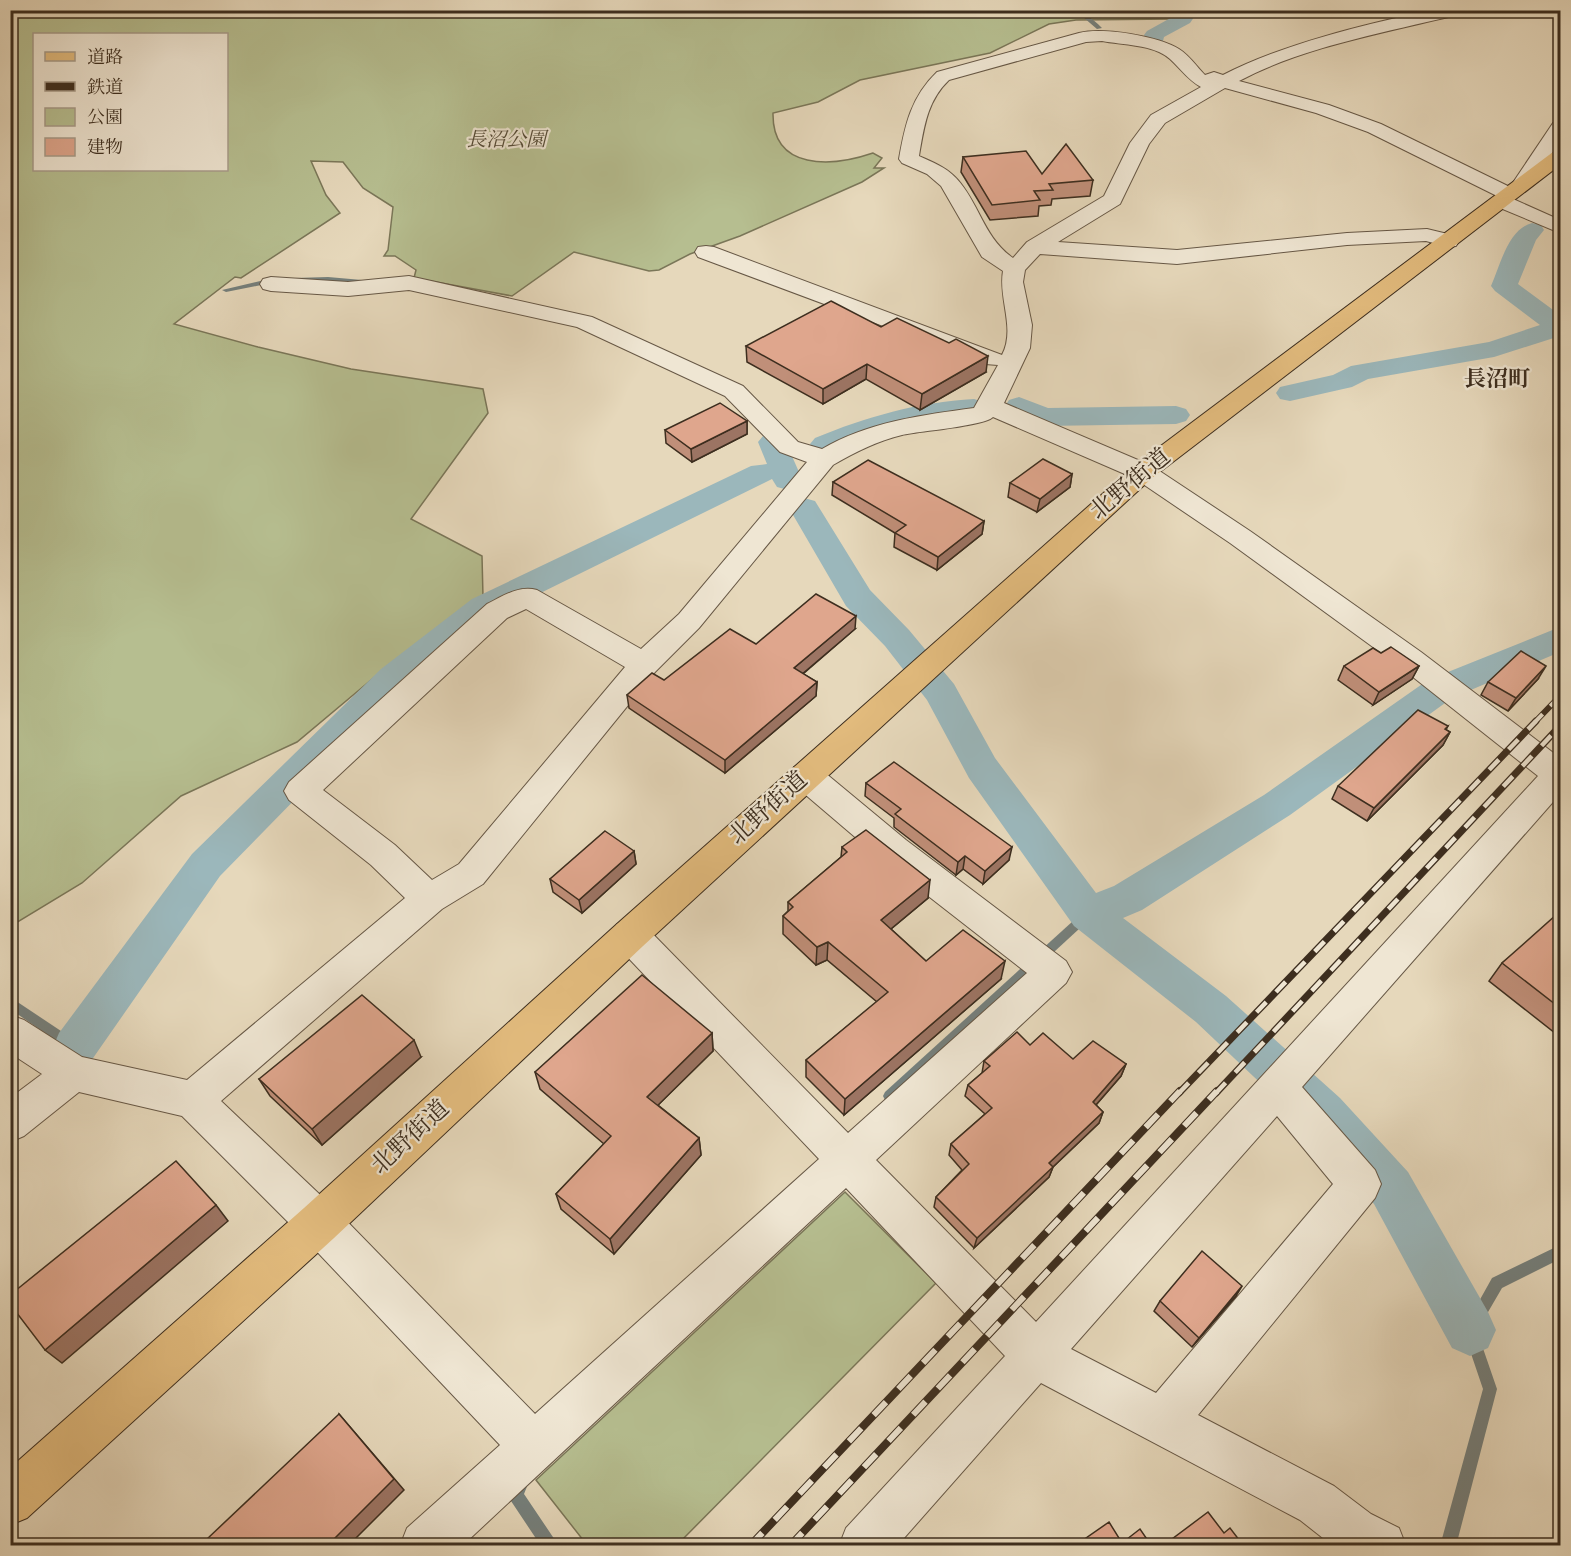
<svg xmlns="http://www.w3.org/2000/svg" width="1571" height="1556" viewBox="0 0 1571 1556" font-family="Vollkorn,'Noto Serif JP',serif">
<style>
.green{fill:#b6be90;stroke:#7a7658;stroke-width:1.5;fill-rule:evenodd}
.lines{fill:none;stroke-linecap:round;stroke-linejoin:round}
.stream{fill:#75807d;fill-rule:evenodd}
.canal{fill:#9bb7bb;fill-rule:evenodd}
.minor-casing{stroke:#675846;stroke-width:2}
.major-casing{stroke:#3d2e1f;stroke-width:2}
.minor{fill:#efe6d3;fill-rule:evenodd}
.major{fill:#e3bc7e;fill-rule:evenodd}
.rail-far2-casing{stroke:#3d2e1f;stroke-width:6}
.rail-far1-casing{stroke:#3d2e1f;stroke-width:7}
.rail-casing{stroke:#3d2e1f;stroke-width:8}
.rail-far2{stroke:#efe6d3;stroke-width:4;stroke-dasharray:11;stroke-linecap:butt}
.rail-far1{stroke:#efe6d3;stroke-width:4.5;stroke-dasharray:14;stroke-linecap:butt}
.rail{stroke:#efe6d3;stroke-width:6;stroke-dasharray:18;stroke-linecap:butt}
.wall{fill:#c08f79;stroke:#3d2e1f;stroke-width:1.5}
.shaded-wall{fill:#9c7463;stroke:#3d2e1f;stroke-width:1.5}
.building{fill:#dfa68d;stroke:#3d2e1f;stroke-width:1.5}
.labels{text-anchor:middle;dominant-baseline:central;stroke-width:4.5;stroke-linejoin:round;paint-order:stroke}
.far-park-label{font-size:20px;font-style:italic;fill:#554b36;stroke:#efe6d3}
.far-neighbourhood-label{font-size:22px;font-weight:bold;fill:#3d2e1f;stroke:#efe6d3}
.street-label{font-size:24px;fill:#3d2e1f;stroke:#efe6d3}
</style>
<rect width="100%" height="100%" fill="#e6d8bb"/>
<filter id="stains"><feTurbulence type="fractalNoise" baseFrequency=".00333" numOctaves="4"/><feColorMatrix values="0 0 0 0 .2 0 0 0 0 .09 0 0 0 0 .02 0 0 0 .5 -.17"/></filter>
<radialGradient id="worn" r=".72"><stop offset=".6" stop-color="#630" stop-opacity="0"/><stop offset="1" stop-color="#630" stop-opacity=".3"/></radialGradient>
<!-- green -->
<g class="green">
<path d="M11,11h1170l-9,8 -96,1 -27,4 -59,29 -130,27 -42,22 -45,11c-1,58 59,54 100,40l9,5 -8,10h10l-22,14 -122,54 -50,18 -31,16 -10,1 -75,-19 -62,44 -98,-18 2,-8 -21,-14h-11l4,-6 5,-43 -30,-19 -20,-26 -32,-1 15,34 14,18 -99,65 -6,-1 -61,47 84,23 93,22 132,20 5,24 -77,106 71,37 1,41 -100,73 -86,72 -116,54 -99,87 -71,43zM34,34h192v136h-192z"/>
<polygon points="845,1192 936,1283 677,1545 587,1545 536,1480"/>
</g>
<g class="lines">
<!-- stream -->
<g class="stream">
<path d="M1068,10c14,0 24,8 34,18l-5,1 -14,-12z"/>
<polygon points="328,277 362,280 366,282 362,284 328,281 294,282 290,280 294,278"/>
<polygon points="273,278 276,278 276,282 226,292 222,290"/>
<polygon points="1088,909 1092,911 1094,914 1092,917 893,1100 889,1102 885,1100 883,1096 885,1092 1084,911"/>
<polygon points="10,997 79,1043 81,1047 79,1051 75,1052 71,1051 10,1009"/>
<polygon points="1560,1245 1560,1259 1502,1288 1477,1331 1497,1389 1456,1546 1440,1546 1483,1389 1463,1330 1492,1278"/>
<polygon points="520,1476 525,1479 528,1484 524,1494 559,1546 541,1546 511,1501 508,1496 515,1479"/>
</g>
<!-- canal -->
<g class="canal">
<polygon points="1180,10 1199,10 1190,23 1164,37 1162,45 1148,45 1144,35 1147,31 1176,15"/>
<path d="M1532,223l9,2 3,5 -8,10 -18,44 42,31v21l-66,21 -126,22 -16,8 -62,14 -10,-2 -4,-6 4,-6 53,-12 18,-9 138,-24 51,-17 -45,-34 -4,-5c9,-20 17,-57 41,-63z"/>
<polygon points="1019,397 1048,408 1176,406 1186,409 1190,415 1186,421 1176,424 1044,426 1009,412 1005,406 1009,400"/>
<path d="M974,399l10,3 4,6 -4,6 -79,12 -80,27 -10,-3 -5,-6 5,-6c51,-21 103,-36 159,-39z"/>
<polygon points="773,433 783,436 803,481 799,487 788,490 777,487 772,479 496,615 405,687 220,876 91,1061 75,1067 59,1061 53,1047 59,1033 192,854 381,669 472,599 751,466 767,464 758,442 763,436"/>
<polygon points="804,498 815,501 870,590 909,630 954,684 995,758 1096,893 1114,886 1264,795 1428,680 1560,627 1560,652 1452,698 1290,815 1142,910 1123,918 1226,996 1340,1098 1408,1172 1488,1312 1496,1330 1488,1348 1470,1356 1452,1348 1374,1204 1308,1128 1196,1022 1074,926 969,778 927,700 885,646 846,606 789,508 793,501"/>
</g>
<defs>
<g id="minor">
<path d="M1432,10h34l-2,3c-74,19 -157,32 -225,68l90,24 52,19 135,66 3,4 -6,5 47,21v13l-67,-28 -3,-4 7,-5 -129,-64 -52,-19 -91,-25 -60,35 -16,21 -29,60 -62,38 119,8 170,-17 80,-4 29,7 3,5 -3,5 -8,1 -22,-6 -79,4 -170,19 -137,-10 -15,16 -2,12 9,43 -2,23 -26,55 148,63 98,65 171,121 139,106v36l-258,293 73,83 6,14 -6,14 -177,217 136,71 37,28 28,14 7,18h-73l-33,-26 -259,-137 -144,163h-58l7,-18 159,-172 -159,-168 -384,358h-62l7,-18 93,-83 -196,-207 -122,-122 -103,-24 -55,44 -14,6v-44l32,-24 -32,-21v-38l14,5 58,37 105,23 218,-182 -34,-33 -82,-65 -5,-9 5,-9 198,-178c16,-8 32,-19 50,-14l104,59 38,-35 128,-152 -27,-10 -55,-56 -148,-69 -168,-37 -61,6 -77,-5 -8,-2 -3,-5 3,-5 8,-2 77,5 61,-6 183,41 151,69 55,56 24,7c46,-27 100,-34 152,-41l24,-43 -13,-1 -287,-107 -3,-5 3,-5 8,-1 8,1 288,108c14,-27 -4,-56 1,-84l-21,-14 -41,-71 -14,-12 -25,-11 -3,-4c6,-34 12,-62 38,-87l142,-39c24,-6 79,3 100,16 10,6 18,18 26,26l9,-3 9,3c60,-31 143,-51 209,-65zM1102,41c20,4 51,3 68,18 10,9 18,21 31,28l-50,28 -21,28 -26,53 -77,46 -14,16c-30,-21 -34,-56 -57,-80 -10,-11 -24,-16 -37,-22 5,-29 8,-55 30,-76l137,-38zM993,417l141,61 96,65 169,123 139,110 -502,546 -160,-162 190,-177 6,-11 -6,-11 -160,-121 -88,-73 -12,-3 -12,3 -4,9 4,9 88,75 145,113 -179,160 -205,-209 -13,-4 -13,4 -5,11 5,11 202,213 -284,255 -201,-206 -113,-107 221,-192 41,-25 172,-212 44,-44 134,-163c22,-13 44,-24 69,-30 18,-4 82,-9 91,-18zM526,609l99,58 -166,197 -27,16 -37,-35 -72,-55 184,-172zM1277,1116l56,68 -177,209 -85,-44z"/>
<polygon points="1560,121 1560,141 1532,184 1529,188 1515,188 1512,184 1553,123"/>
</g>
<polygon id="major" points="1560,150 1560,165 1152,478 643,946 334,1238 27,1518 10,1525 10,1468 304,1208 617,924 1134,466 1553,152"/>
</defs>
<!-- minor casing -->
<use href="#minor" class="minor-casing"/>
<!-- major casing -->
<use href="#major" class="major-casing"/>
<!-- minor -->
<use href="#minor" class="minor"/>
<!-- major -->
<use href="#major" class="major"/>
<defs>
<polyline id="rail-far2" points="1535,722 1560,696"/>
<g id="rail-far1">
<polyline points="1179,1093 1536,721"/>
<polyline points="1216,1093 1560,726"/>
</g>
<g id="rail">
<polyline points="750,1546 1180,1091"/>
<polyline points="790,1546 1217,1091"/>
</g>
</defs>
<!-- rail-far2 casing -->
<use href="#rail-far2" class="rail-far2-casing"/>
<!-- rail-far1 casing -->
<use href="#rail-far1" class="rail-far1-casing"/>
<!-- rail casing -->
<use href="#rail" class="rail-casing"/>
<!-- rail-far2 -->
<use href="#rail-far2" class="rail-far2"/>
<!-- rail-far1 -->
<use href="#rail-far1" class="rail-far1"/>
<!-- rail -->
<use href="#rail" class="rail"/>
</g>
<!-- wall -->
<g class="wall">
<polygon points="963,157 1042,174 1093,180 1090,196 1052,199 1051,205 1039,206 1038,216 990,220 961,172"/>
<polygon points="881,327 986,372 920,410 866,379 823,404 747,362 746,346"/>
<polygon points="747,421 747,434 692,462 666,443 665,430"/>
<polygon points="1072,474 1070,487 1037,512 1008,497 1010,483"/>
<polygon points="833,482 984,521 982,534 937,570 894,547 895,533 832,495"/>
<polygon points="855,629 803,674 817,682 816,696 725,773 629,708 627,695 756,644"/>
<polygon points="1381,653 1419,666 1412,679 1373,705 1338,680 1344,666"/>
<polygon points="1538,679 1508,711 1481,695 1488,682"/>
<polygon points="1448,726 1446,730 1450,732 1443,745 1367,821 1332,799 1338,786"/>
<polygon points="866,783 1009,860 983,884 963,869 956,875 894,827 894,818 865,796"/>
<polygon points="842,847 928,898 891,929 926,961 1001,979 844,1115 806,1077 806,1060 877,1002 827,960 816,965 783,934 783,916 788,911 788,902 841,857"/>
<polygon points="634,851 636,864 582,913 553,892 550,879"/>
<polygon points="1560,918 1560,1037 1489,981 1502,963"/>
<polygon points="712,1033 713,1051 658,1105 699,1138 701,1155 614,1254 561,1209 556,1194 604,1144 540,1089 535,1072"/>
<polygon points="1030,1045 1073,1059 1126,1064 1121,1076 1096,1105 1103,1112 1099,1123 1053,1167 1049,1177 974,1248 934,1207 936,1197 962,1170 949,1155 951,1144 985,1114 965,1096 968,1085 982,1073 984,1061"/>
<polygon points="421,1057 322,1145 270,1096 259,1079"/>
<polygon points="1236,1296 1192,1347 1154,1311 1160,1301"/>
</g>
<!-- shaded-wall -->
<g class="shaded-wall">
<polygon points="988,356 986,372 920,410 922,394"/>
<polygon points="867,364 866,379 823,404 823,389"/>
<polygon points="747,421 747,434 692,462 691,449"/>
<polygon points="1072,474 1070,487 1037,512 1040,499"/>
<polygon points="984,521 982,534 937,570 938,557"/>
<polygon points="856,616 855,629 794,681 794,668"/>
<polygon points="1419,666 1412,679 1373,705 1379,692"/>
<polygon points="1546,666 1538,679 1508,711 1516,698"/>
<polygon points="817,682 816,696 725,773 725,760"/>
<polygon points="1450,732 1443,745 1367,821 1374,808"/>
<polygon points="1012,847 1009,860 983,884 985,871"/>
<polygon points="634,851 636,864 582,913 579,900"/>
<polygon points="965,856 963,869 956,875 958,862"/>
<polygon points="930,880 928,898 880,938 881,920"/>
<polygon points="828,942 827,960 816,965 817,947"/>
<polygon points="1005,961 1001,979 844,1115 845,1099"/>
<polygon points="712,1033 713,1051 650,1113 647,1097"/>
<polygon points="414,1040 421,1057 322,1145 312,1129"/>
<polygon points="1126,1064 1121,1076 1088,1114 1093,1102"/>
<polygon points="1103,1112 1099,1123 1053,1167 1049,1177 974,1248 977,1238 1049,1163"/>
<polygon points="699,1138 701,1155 614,1254 610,1239"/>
<polygon points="216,1205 228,1221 62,1363 45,1350"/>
<polygon points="1242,1286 1236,1296 1192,1347 1199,1338"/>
<polygon points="339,1414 404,1490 349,1545 328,1545"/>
</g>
<!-- building -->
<g class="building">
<polygon points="1066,144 1093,180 1049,184 1053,190 1034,191 1040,200 992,205 963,157 1026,151 1042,174"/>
<polygon points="831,301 881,327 897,318 949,343 956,339 988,356 922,394 867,364 823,389 746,346"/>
<polygon points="720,403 747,421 691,449 665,430"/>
<polygon points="1043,459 1072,474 1040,499 1010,483"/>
<polygon points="868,460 984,521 938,557 895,533 906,525 833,482"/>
<polygon points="816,594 856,616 794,668 817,682 725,760 627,695 652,673 664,680 730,629 756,644"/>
<polygon points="1391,647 1419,666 1379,692 1344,666 1373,648 1381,653"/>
<polygon points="1521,651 1546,666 1516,698 1488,682"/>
<polygon points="1418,710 1448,726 1445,729 1450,732 1374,808 1338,786"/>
<polygon points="894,762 1012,847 985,871 965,856 958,862 895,814 901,809 866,783"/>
<polygon points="866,830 930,880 881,920 926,961 963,930 1005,961 845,1099 806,1060 888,992 828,942 817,947 783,916 793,907 788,902 847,852 842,847"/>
<polygon points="605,831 634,851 579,900 550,879"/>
<polygon points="1556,915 1560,918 1560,1008 1502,963"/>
<polygon points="642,975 712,1033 647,1097 699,1138 610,1239 556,1194 611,1136 535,1072"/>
<polygon points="362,995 414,1040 312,1129 259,1079"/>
<polygon points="1017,1032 1030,1045 1043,1033 1073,1059 1093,1041 1126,1064 1093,1102 1103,1112 1049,1163 1053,1167 977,1238 936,1197 969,1164 951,1144 992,1108 968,1085 990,1066 984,1061"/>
<polygon points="176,1161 216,1205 45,1350 10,1304 10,1295"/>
<polygon points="1202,1251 1242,1286 1199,1338 1160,1301"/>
<polygon points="339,1414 394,1479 328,1545 212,1545 207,1539"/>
<polygon points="1208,1512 1224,1533 1230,1528 1243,1545 1164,1545"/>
<polygon points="1109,1522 1122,1543 1140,1529 1151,1545 1076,1545"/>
</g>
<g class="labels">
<!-- far-park labels -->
<g class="far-park-label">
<text x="506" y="141">長沼公園</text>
</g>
<!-- far-neighbourhood labels -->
<g class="far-neighbourhood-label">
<text x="1497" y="380">長沼町</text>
</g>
<!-- street labels -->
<g class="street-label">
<text transform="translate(1131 485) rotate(-40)">北野街道</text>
<text transform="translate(769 809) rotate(-42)">北野街道</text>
<text transform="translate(411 1138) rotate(-43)">北野街道</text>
</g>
</g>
<!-- margin -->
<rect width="1571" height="1556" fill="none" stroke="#e6d8bb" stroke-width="36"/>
<rect x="12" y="12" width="1547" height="1532" fill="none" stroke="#3d2e1f" stroke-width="3"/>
<rect x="18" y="18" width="1535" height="1520" fill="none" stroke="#3d2e1f" stroke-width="1.5"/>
<!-- legend -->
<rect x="33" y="33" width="195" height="138" fill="#efe6d3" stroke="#a89c8b" stroke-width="1.5"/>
<rect x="45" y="52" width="30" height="9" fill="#e3bc7e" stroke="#a89c8b" stroke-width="1.5"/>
<text x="87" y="63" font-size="18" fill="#3d2e1f">道路</text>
<rect x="45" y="82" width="30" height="9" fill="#3d2e1f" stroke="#a89c8b" stroke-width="1.5"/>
<text x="87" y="93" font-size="18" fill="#3d2e1f">鉄道</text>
<rect x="45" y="108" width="30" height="18" fill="#b6be90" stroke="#a89c8b" stroke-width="1.5"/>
<text x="87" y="123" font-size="18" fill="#3d2e1f">公園</text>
<rect x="45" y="138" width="30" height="18" fill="#dfa68d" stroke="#a89c8b" stroke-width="1.5"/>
<text x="87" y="153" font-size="18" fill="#3d2e1f">建物</text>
<rect width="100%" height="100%" filter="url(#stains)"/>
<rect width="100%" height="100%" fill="url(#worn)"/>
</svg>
